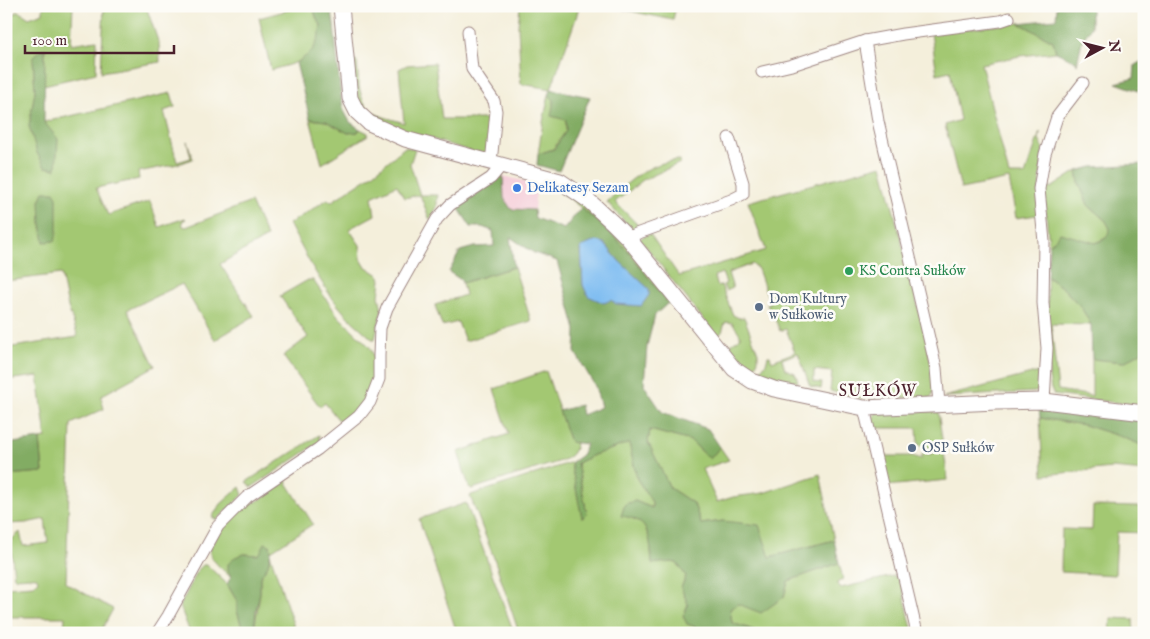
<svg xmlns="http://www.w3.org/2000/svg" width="1150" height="639" viewBox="0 0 1150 639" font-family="'IM FELL English',serif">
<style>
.built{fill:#f5cfda}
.green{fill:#a3c872;stroke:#76744e}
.forest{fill:#82ac64;stroke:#666648;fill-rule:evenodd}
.water{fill:#7dbcf1;stroke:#646e8e}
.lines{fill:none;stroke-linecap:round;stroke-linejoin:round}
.minor-casing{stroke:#9f8783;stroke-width:13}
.tertiary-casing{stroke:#9f8783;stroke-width:17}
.minor{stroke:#fff;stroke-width:11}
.tertiary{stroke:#fff;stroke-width:15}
.shop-dot{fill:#3f7fe0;stroke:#fdfcf7;stroke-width:2}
.leisure-dot{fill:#2e9e5b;stroke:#fdfcf7;stroke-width:2}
.service-dot{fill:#5c6f8a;stroke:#fdfcf7;stroke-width:2}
.labels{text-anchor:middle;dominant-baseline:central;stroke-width:5;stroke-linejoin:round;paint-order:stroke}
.shop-label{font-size:14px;fill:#366cbe;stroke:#fdfcf7;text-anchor:start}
.leisure-label{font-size:14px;fill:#27864d;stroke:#fdfcf7;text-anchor:start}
.service-label{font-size:14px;fill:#4e5e75;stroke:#fdfcf7;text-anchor:start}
.quarter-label{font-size:16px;letter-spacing:1px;fill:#4a1f2b;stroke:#fdfcf7}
</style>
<rect width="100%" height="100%" fill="#fdfcf7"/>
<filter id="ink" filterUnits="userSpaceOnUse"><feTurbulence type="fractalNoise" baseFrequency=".02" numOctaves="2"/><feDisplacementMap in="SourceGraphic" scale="10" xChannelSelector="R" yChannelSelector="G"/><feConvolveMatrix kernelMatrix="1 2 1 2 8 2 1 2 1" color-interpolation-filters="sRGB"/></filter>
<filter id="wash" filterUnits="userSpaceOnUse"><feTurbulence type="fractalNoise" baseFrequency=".0096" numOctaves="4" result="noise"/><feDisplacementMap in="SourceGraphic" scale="20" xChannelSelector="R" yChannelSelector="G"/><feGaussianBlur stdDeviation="1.12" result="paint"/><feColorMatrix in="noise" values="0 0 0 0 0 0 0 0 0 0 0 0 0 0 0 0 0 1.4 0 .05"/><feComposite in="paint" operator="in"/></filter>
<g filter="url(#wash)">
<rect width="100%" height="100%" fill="#f4efdb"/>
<!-- built -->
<polygon class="built" points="503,176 537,184 534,210 511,210 504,198"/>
<!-- green -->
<g class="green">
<path d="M43,6h30l-2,38 26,-4 -1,33 -52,12 1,-36 -12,8 2,34 -6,35 16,41 11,2 -12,-47 127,-29 4,14 -11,4 13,51 14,-4 -4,-17 6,18 -15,5 -40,8 1,7 -43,9 12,27 42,-14 9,26 26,-9 1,1 -4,2 1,5 3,1 65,-25 16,35 -47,27 34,52 -39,24 -33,-56 -55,26 28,56 -49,27 -5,4 3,12 -33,15 -5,159 47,26 -13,24h-32l-4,-2 1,-14h-59v-30l27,-2 5,-4 -1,-4c-8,-1 -16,2 -23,0l-3,-30 1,-8 8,-7 3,14 25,-3 -3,-24 -19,4 -20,1v-49l37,-3 -3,-33 6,-1 -8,-62 -32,4v-32l71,-11v-3l-9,-27 -7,-33 -55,7v-36h4v-42h-4v-191l11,1v-3l12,8 14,-5z"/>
<polygon points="104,6 146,6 159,44 160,62 101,72"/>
<path d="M303,6h10l3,11 5,8c-4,34 -21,37 -50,45l-12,-52z"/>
<polygon points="520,6 579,6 576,18 551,89 521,84 518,26"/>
<polygon points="616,6 676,6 673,20 616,8"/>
<polygon points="1019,23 1053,41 1056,52 1020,56 981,64 1009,175 1025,175 1040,132 1039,140 1043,148 1037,215 1016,218 1009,179 961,189 945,125 960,120 950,71 937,74 931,33"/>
<path d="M350,56l7,6c2,18 0,39 17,51 7,4 22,7 30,10l-5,-54 8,-4 28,-2 7,56h50l-3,33 -6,3 -102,-32 -15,-8 -8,-12z"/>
<polygon points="549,95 554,99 566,120 566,131 553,149 538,154 543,122"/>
<polygon points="310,119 326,121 348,133 358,132 360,129 368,133 368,135 322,164"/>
<path d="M405,147l10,2 -5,15 10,31h18l-1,5v7l-7,13 -10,-25 -16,3 -7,-13 -25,12 3,18 -26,14 11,16 1,14 4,7 15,10 1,4 -2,16 3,13 -7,30h-3c-8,-8 -16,-14 -24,-22 -24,-25 -42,-62 -59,-93l39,-25 3,3 42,-28z"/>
<path d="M680,160v3l-37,17 -28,22 26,26 -8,3 -26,-29c21,-20 41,-40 73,-42z"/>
<path d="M882,165l44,173 9,48 -4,12h-73l-28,-7 2,-19 -18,-2v12l8,1 -1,6 -11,-3 -12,-33 -16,6 3,10 10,4 3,8 -1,1 -27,-7 -10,-4 6,-8 2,-7h2l2,5 23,-9 -9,-23 -6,2 -5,-12h-2l-6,-15 3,-1 -12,-34 -6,-5 -24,9 5,15 -7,3 -3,-6 3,-2 -4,-10 -8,3 4,10 3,-1 12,30 6,3 5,-1 14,36v7l-4,8 -14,-9 -13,-11c12,-13 20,-6 5,-25l-4,-1 -3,1 -3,9 -5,5 -77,-98 4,-3 6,-2 29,42 87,-26 -18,-48z"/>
<polygon points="1077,171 1079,183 1088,205 1106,221 1111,229 1106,238 1096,243 1060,234 1049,246 1043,178 1051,188"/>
<polygon points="543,184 558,188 574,196 616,232 670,300 670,305 628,251 608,230 569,198 557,191 542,186"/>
<polygon points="514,267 531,321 465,341 458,322 442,326 435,305 465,295 462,283"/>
<polygon points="1047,277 1063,288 1081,307 1091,325 1051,324 1058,390 1092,396 1092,359 1124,362 1141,352 1144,347 1144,406 1054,395 1051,389 1049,378"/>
<path d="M308,280h5l25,36 31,30c14,19 0,57 -17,71 -3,3 -7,4 -11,6l-16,-20 -5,4 -37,-51 25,-19 -28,-41z"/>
<path d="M546,371l24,71 6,1c-1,10 -6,14 -15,18l-89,28 -3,-2 -11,-35 51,-18 -15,-45z"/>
<polygon points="1039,372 1038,391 1035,392 944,397"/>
<polygon points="938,411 948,480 886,486 879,456 912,456 922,459 922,454 933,454 933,448 923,447 918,444 917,428 875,428 876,444 870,421 876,413"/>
<polygon points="1040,418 1084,425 1122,437 1144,446 1144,471 1112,468 1043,475"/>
<polygon points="650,430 691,441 710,459 720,447 729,460 702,469 717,502 733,497 763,493 820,474 834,540 770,557 723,521 701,524 694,504 670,488 648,442"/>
<polygon points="319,435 320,442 252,487 246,482"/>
<polygon points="629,443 637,479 652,502 652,508 635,501 630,517 643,524 650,539 652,563 671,562 677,563 686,576 681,588 688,604 687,624 696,627 700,633 519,633 494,558 470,496 471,495 572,462 571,465 583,518 587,514 577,463 594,455"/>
<path d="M284,478l29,46 -42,27 -1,-6 -12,10 -14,-1 -16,17 3,6c-6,-5 -18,-15 -21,-23 -3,-12 25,-40 33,-49 13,0 25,-11 36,-18l2,-7z"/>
<polygon points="240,487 243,495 217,520 212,517 221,504"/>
<polygon points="466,503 514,633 457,633 419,519"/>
<polygon points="1093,506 1144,507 1144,533 1117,532 1115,575 1061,572 1062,529 1092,530"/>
<polygon points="270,554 296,633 258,633 255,624 260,593 260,577 268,565"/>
<polygon points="839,563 843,579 837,583 841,588 893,576 900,577 913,633 755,633 754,630 732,623 730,609 738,604 784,597 788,581"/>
<polygon points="203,565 207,565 227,584 237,601 237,611 244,633 190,633 180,606 198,570"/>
<polygon points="1111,618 1133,619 1134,633 1110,633"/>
</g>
<!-- forest -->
<g class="forest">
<path d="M313,6h18l3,19 6,64 3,20 7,13 10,7 -2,3 -10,1 -22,-12 -16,-2 -14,-56c17,-11 22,-17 25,-38l-5,-8z"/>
<polygon points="1057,6 1091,6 1091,27 1082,41 1077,64 1076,61 1056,52 1053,41 1019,23 1056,19"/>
<polygon points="45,49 44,122 58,139 56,169 45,167 37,153 29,126 35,91 33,57 41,50"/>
<polygon points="1144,60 1144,93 1116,83 1134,78 1135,65"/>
<polygon points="551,89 590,97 559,171 537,165 538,154 554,149 566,131 566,120 551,116 554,100 549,95"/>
<polygon points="1144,164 1144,347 1141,352 1124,362 1092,359 1091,325 1081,307 1063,288 1047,277 1049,246 1060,233 1096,243 1106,238 1110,229 1106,221 1088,205 1079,183 1077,171 1092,167"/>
<path d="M503,176l1,22 7,11 23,1 1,8 29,11 17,-21 27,22 20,21 40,52 -13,12 -8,31 -3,39 18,27 46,17 12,18 -10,12 -19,-18 -41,-11 -2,12 22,46 24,16 7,20 22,-3 36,4 11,32 64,-17 5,23 -51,18 -4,16 -23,16 -23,-9 -8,5 2,14 22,7 1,3h-55l-4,-6 -9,-3 -4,-8 5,-12 -7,-16 5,-12 -9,-13 -6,-1 -19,2c-2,-25 -1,-45 -31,-48l4,-12 10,-3 17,7v-6l-15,-23 -8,-36 -35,12 -17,8 10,51 -5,4 -11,-53 1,-3 10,-7 4,-11 -16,-2 -11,-31 21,-6 2,10 19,-8 -6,-21 -20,-34 1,-22 -19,-69 -23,-8 -24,-16 4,30 -52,16 -1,-3 -12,-8 11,-21 14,-4 20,-1 -1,-15 -11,-4h-11l-14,-21zM596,241l8,2 15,18 -36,24 -2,-38z"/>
<polygon points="44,192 54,192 57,197 57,232 55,241 44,242 41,224 40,201"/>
<polygon points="1055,407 1144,421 1144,446 1122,437 1084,425 1040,418 1039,408"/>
<polygon points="40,439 43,472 6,475 6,444"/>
<polygon points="265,543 270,545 271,551 268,565 260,577 260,593 256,610 254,633 244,633 237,611 237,601 227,584 231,577 228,571 228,564 235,557 244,554 258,555 260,553"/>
</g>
<!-- water -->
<polygon class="water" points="596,241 604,243 619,261 649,289 649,295 641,306 616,304 611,300 604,303 588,296 583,285 581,247"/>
</g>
<g filter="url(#ink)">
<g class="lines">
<defs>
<g id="minor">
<polyline points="468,31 472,69 494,101 496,111 492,153 490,162"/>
<polyline points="865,41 878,121 936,368 939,404"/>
<polyline points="762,72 792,65 865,41 903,34 1000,21 1009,18"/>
<polyline points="628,238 636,234 731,200 743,194 743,183 729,138"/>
<polyline points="1044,401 1047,348 1043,303 1044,242 1039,189 1045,154 1057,117 1083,83"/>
<polyline points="864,408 917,633"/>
<polyline points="157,633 168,616 218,526 247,497 318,449 359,416 370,402 379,379 379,356 380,328 387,308 437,219 450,205 491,178 502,165"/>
</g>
<polyline id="tertiary" points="341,6 350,98 357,112 369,123 405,139 560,181 588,200 613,223 628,238 734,369 752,381 774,389 864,408 996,402 1044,401 1144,413"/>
</defs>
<!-- minor casing -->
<use href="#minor" class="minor-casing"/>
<!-- tertiary casing -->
<use href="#tertiary" class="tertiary-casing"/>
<!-- minor -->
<use href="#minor" class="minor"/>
<!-- tertiary -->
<use href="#tertiary" class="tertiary"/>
</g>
</g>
<!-- markers -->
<circle class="shop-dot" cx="517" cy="188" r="5"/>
<circle class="leisure-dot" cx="849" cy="271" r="5"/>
<g class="service-dot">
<circle cx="759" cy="307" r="5"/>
<circle cx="912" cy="448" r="5"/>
</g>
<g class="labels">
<!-- shop labels -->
<g class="shop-label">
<text x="527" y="188">Delikatesy Sezam</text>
</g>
<!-- leisure labels -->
<g class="leisure-label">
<text x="859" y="271">KS Contra Sułków</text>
</g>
<!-- service labels -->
<g class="service-label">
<text x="769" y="299">Dom Kultury<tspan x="769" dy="16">w Sułkowie</tspan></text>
<text x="922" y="448">OSP Sułków</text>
</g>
<!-- quarter labels -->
<g class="quarter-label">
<text x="878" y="392">SUŁKÓW</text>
</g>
</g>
<!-- margin -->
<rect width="1150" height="639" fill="none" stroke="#fdfcf7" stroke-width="25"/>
<!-- north arrow -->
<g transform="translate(1102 48) rotate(83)" stroke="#fdfcf7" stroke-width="4" paint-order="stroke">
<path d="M0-4L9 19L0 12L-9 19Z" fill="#4a1f2b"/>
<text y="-8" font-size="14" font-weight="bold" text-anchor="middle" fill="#4a1f2b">N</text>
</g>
<!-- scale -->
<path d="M25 45v8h149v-8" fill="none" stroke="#4a1f2b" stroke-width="2.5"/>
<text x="32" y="45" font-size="15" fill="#4a1f2b" stroke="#fdfcf7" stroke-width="4" paint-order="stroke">100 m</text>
</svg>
